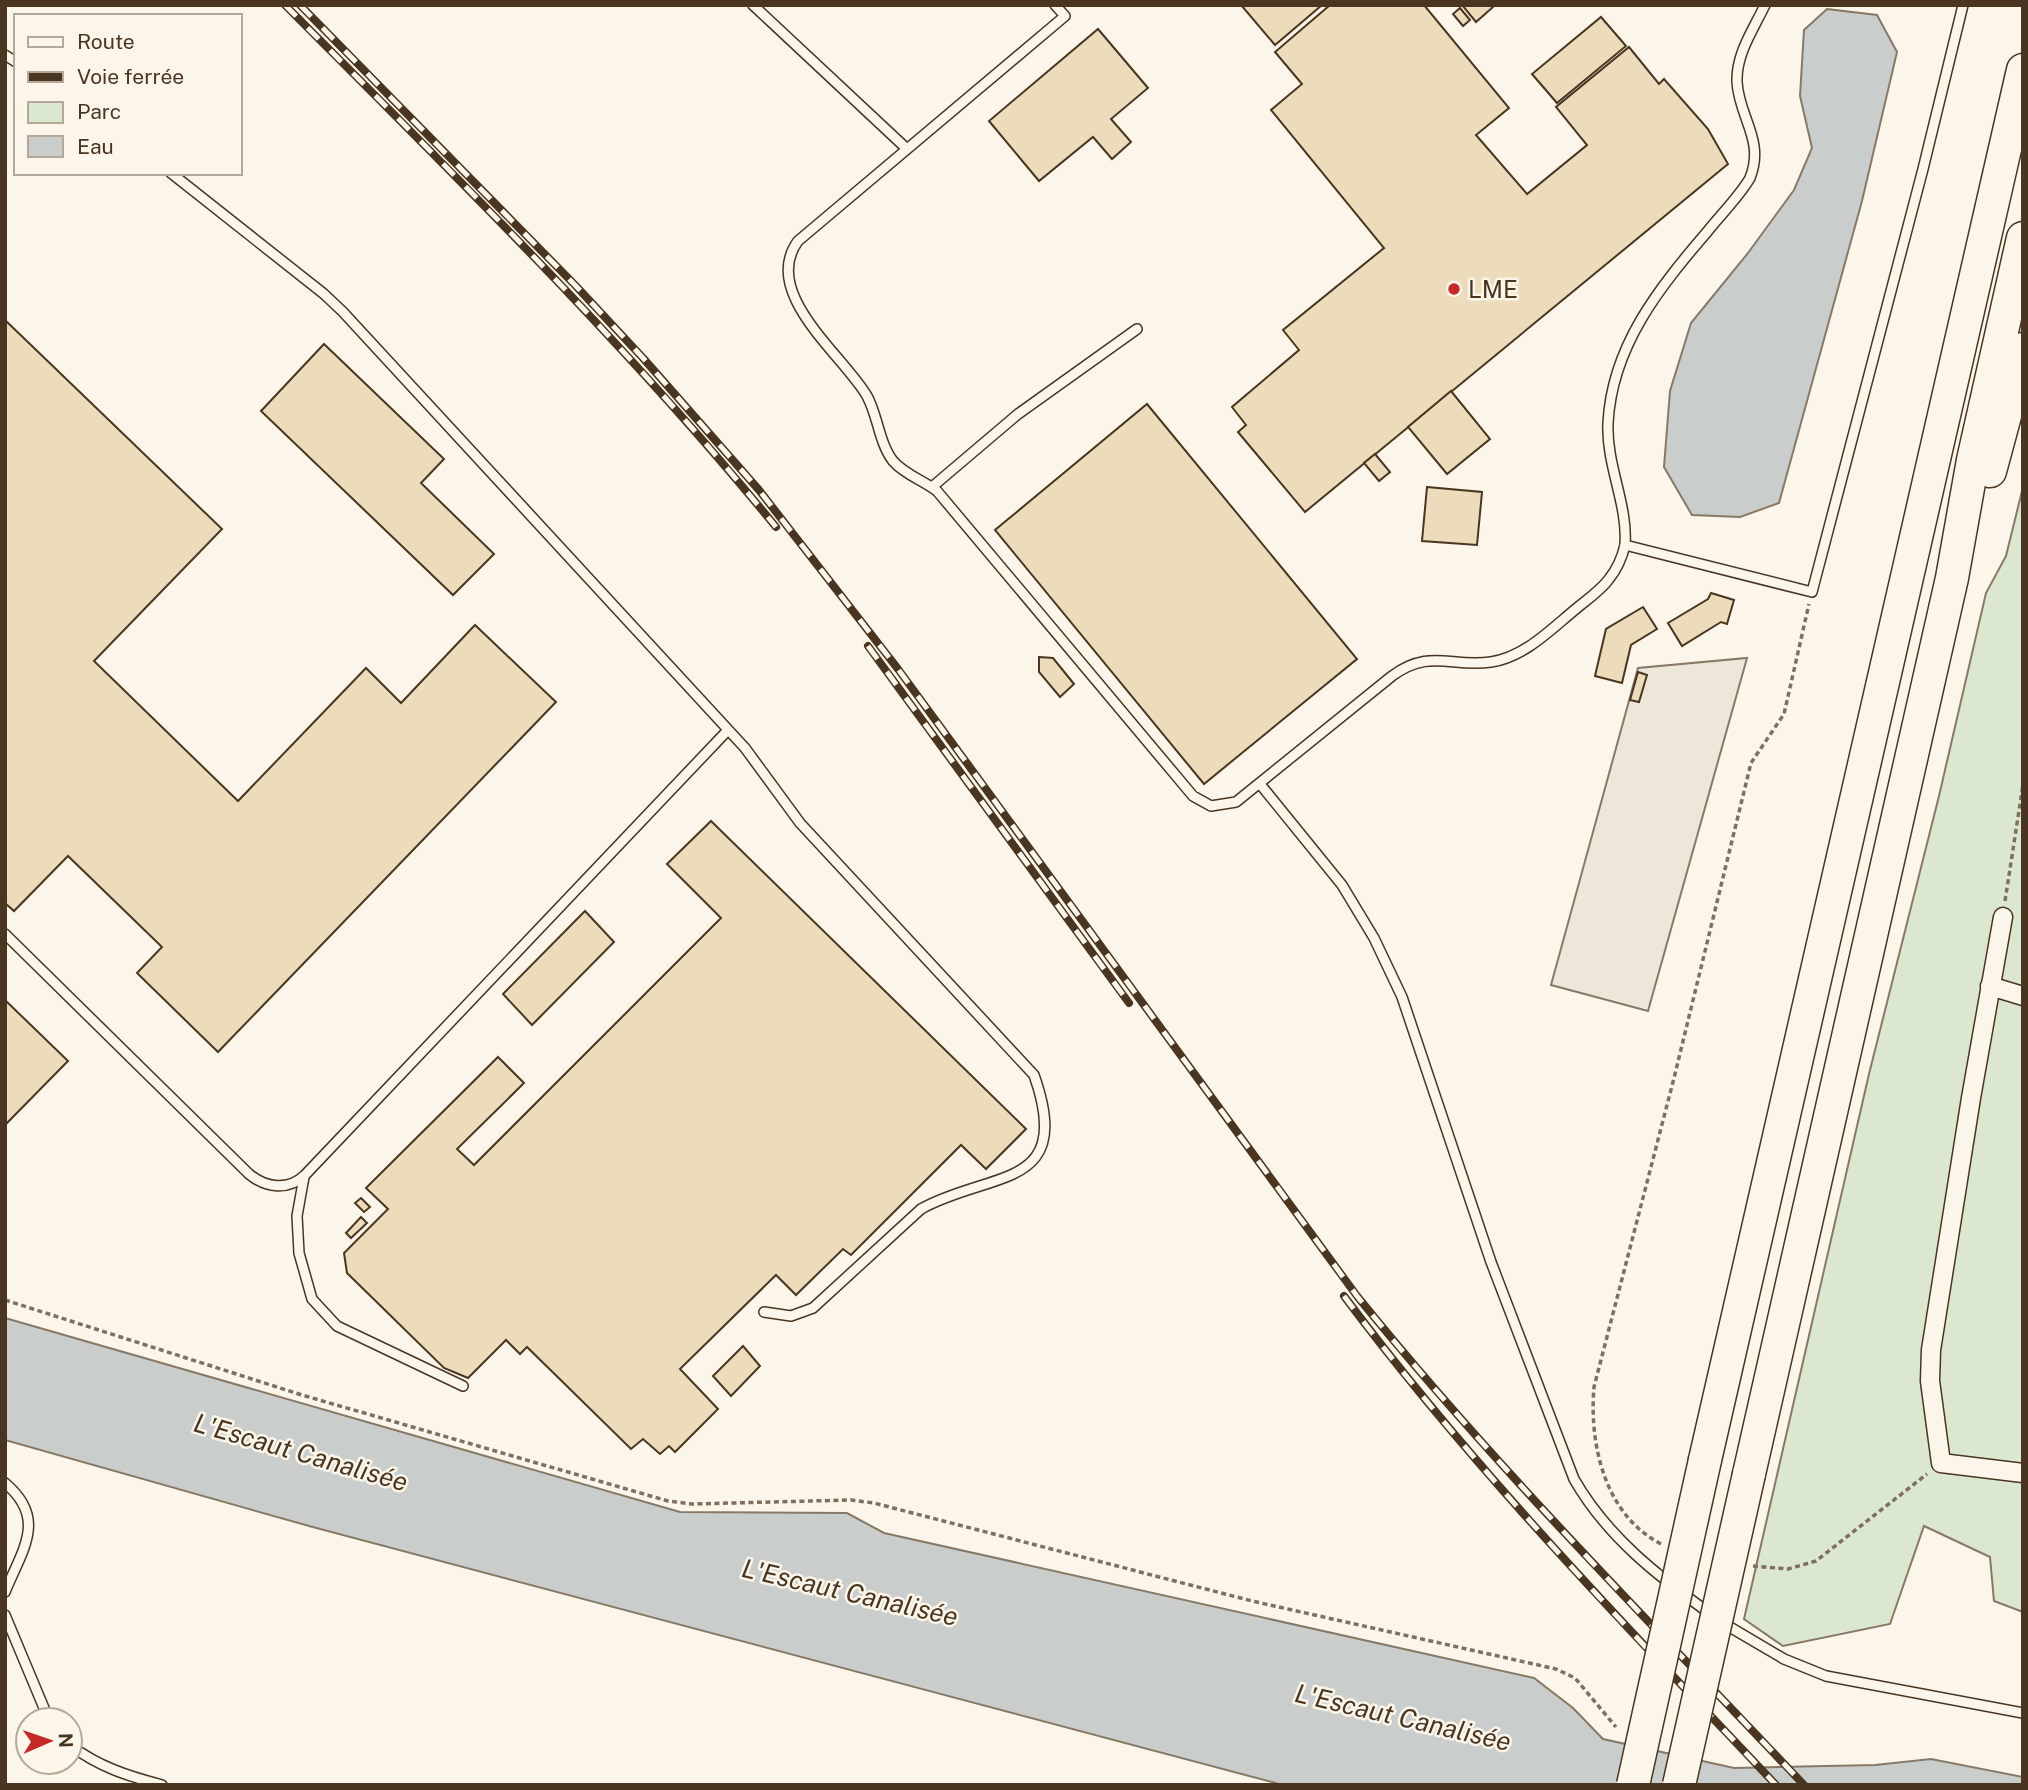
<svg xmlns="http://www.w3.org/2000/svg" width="2028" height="1790" viewBox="0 0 2028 1790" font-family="'Public Sans',sans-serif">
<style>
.green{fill:#dce7d0;stroke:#887966;stroke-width:2}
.parking{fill:#ede7d9;stroke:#887966;stroke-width:2}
.water{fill:#c9cecd;stroke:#887966;stroke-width:2}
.building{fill:#ecdcbc;stroke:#4a3520;stroke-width:2}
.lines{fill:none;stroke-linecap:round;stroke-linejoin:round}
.lane-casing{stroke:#4a3520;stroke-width:12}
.street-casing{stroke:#4a3520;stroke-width:21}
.highway-casing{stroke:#4a3520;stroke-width:35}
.path{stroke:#7f6f5c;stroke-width:3.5;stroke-dasharray:5 3.5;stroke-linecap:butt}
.lane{stroke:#fbf6e9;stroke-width:9}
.street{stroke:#fbf6e9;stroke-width:18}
.highway{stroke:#fbf6e9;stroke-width:32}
.rail-casing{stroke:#4a3520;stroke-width:8}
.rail{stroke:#fbf6e9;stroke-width:5;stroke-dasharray:16;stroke-linecap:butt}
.highway-bridge-casing{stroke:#4a3520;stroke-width:35;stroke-linecap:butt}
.highway-bridge{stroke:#fbf6e9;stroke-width:32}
.poi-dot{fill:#c62828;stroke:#fbf6e9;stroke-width:2.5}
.labels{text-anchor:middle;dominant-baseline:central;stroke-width:5;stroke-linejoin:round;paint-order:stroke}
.poi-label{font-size:24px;fill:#4a3520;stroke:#fbf6e9;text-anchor:start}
.water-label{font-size:26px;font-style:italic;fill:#4a3520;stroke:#fbf6e9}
</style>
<rect width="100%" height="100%" fill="#fbf6e9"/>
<!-- green -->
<polygon class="green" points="2023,487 2023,1612 1994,1601 1990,1557 1924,1526 1890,1624 1783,1646 1744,1619 1869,1074 1939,796 1986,593 2006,556"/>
<!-- parking -->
<polygon class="parking" points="1747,658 1648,1011 1551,985 1638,668"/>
<!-- water -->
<g class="water">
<polygon points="1827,9 1877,15 1897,52 1862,201 1779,503 1740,517 1692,515 1664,467 1670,391 1691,323 1748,253 1794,190 1812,148 1800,96 1804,30"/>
<polygon points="5,1318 680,1512 847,1513 884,1533 1534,1678 1573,1708 1603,1739 1734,1768 1875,1765 1931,1759 2023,1777 2023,1785 1283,1785 309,1526 5,1440"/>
</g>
<!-- building -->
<g class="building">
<polygon points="1241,5 1322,5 1275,45"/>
<polygon points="1330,5 1424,5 1509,108 1476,135 1527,194 1587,145 1556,107 1629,47 1659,84 1664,79 1708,129 1728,164 1305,512 1238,432 1246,425 1232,407 1299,350 1283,330 1384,248 1271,110 1302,84 1275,52"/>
<polygon points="1462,5 1491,5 1493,7 1476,22"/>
<polygon points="1460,8 1470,20 1463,26 1453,14"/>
<polygon points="1601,17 1626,46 1557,103 1532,74"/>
<polygon points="1098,29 1148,88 1111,119 1131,142 1112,159 1093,137 1039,181 989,121"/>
<polygon points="5,320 222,529 94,661 238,801 366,668 401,703 475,625 556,702 218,1052 137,973 162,947 68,856 14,911 5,903"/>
<polygon points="324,344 444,459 421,483 494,554 453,595 261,411"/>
<polygon points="1451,391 1490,439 1447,474 1408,427"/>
<polygon points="1147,404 1357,659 1204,784 995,530"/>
<polygon points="1375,454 1390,472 1379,481 1364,463"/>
<polygon points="1427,487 1482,492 1477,545 1422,541"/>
<polygon points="1711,593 1734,600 1727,624 1721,622 1682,646 1668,623 1708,599"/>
<polygon points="1643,607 1657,629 1631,645 1622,683 1595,676 1606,629"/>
<polygon points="1039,657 1053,658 1074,684 1060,697 1039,672"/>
<polygon points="1638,672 1647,675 1639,702 1630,700"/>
<polygon points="711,821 1026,1129 986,1169 961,1145 851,1255 843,1249 796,1295 776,1275 680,1369 718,1409 675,1452 669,1446 660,1454 643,1439 631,1449 527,1347 520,1354 506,1340 468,1378 444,1368 347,1273 344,1253 388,1209 366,1188 498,1057 524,1083 457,1149 474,1165 721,918 667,864"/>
<polygon points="585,911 614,942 532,1025 503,994"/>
<polygon points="5,1000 68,1061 5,1125"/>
<polygon points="361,1198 370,1207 364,1212 355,1203"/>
<polygon points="361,1217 367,1223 351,1238 346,1233"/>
<polygon points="743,1346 760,1366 731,1396 713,1376"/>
</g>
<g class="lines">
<defs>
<g id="lane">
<polyline points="753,5 907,149"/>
<path d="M1055,5l10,11 -267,225c-38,52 45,114 69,155 11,20 12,47 26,65 12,14 30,19 44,30l256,305 18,10 25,-4 156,-126c38,-28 59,-8 99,-14 34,-5 60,-33 86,-54 11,-9 24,-18 32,-29 8,-10 13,-21 16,-34l187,47 111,-423 40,-164"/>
<polyline points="5,55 16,62"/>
<path d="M171,173l153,121 19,18 402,436 55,75 234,252c41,116 -43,95 -113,134l-108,99 -22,8 -27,-4"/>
<polyline points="932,487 1018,414 1137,329"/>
<path d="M1625,545c3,-41 -19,-80 -17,-122 4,-77 51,-135 99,-191 14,-18 32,-35 43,-54 15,-38 -11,-60 -13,-96 -1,-28 16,-52 28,-77"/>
<path d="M1260,784l82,101 32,53 28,59 89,265 83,217c33,58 85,98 138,136"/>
<path d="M5,934l244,240c17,14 39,17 56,1l423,-445"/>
<polyline points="304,1177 297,1216 299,1253 312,1299 337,1326 463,1386"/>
<path d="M5,1483c43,36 17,67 0,109"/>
<polyline points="5,1615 49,1720"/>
<polyline points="1723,1623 1784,1659 1826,1676 2023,1713"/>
<path d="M70,1745c29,22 58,31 92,40"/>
</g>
<g id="street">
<polyline points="2003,917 1971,1098 1931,1350 1930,1381 1941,1463 2023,1473"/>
<polyline points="1990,986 2023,996"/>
</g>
<g id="highway">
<polyline points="1990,471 2023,349"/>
<polyline points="1705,1460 2023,70"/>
<polyline points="1749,1474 1952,578 1973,460 2023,238"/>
</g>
</defs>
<!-- lane casing -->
<use href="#lane" class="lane-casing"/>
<!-- street casing -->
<use href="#street" class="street-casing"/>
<!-- highway casing -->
<use href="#highway" class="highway-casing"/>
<!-- path -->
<g class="path">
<polyline points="2005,901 2023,785"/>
<polyline points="5,1300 302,1395 668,1501 692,1504 851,1500 874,1503 1252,1601 1556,1669 1575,1678 1616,1727"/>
<path d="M1661,1544c-56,-29 -72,-99 -67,-157l80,-309 77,-315 33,-49 25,-110"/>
<polyline points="1753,1566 1788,1569 1816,1561 1927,1474"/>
</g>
<!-- lane -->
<use href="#lane" class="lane"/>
<!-- street -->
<use href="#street" class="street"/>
<!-- highway -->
<use href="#highway" class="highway"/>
<defs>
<g id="rail">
<path d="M285,5c168,169 340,337 491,522"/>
<path d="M300,5l275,280 68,73 116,132 139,179 459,627c139,172 295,328 447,489"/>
<polyline points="868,646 1129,1003"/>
<path d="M1344,1296c130,174 283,331 432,489"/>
</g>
</defs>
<!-- rail casing -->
<use href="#rail" class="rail-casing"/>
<!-- rail -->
<use href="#rail" class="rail"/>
<defs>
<g id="highway-bridge">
<polyline points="1633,1785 1705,1460"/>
<polyline points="1679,1785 1749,1474"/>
</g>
</defs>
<!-- highway-bridge casing -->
<use href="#highway-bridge" class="highway-bridge-casing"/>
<!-- highway-bridge -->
<use href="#highway-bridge" class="highway-bridge"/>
</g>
<!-- markers -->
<circle class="poi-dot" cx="1454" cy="289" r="7"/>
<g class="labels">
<!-- poi labels -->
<g class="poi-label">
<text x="1468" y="289">LME</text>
</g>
<!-- water labels -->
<g class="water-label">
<text transform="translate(301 1452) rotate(16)">L'Escaut Canalisée</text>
<text transform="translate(850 1592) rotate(13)">L'Escaut Canalisée</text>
<text transform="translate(1403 1717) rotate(13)">L'Escaut Canalisée</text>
</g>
</g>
<!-- border -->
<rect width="2028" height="1790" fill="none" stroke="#4a3520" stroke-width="14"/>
<!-- legend -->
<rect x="14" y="14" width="228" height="161" fill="#fbf6e9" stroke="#b4a999" stroke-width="2"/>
<rect x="28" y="37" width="35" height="10" fill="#fbf6e9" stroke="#b4a999" stroke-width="2"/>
<text x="77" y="49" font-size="21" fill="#4a3520">Route</text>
<rect x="28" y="72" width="35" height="10" fill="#4a3520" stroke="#b4a999" stroke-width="2"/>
<text x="77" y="84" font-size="21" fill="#4a3520">Voie ferrée</text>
<rect x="28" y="102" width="35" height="21" fill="#dce7d0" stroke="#b4a999" stroke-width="2"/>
<text x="77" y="119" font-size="21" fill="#4a3520">Parc</text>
<rect x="28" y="136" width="35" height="21" fill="#c9cecd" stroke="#b4a999" stroke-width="2"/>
<text x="77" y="154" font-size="21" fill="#4a3520">Eau</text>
<!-- north arrow -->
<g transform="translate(49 1741) rotate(88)"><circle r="33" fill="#fbf6e9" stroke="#b4a999" stroke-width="2"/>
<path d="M0-5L12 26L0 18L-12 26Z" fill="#c62828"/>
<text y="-10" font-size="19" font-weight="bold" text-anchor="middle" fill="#4a3520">N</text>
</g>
</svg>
